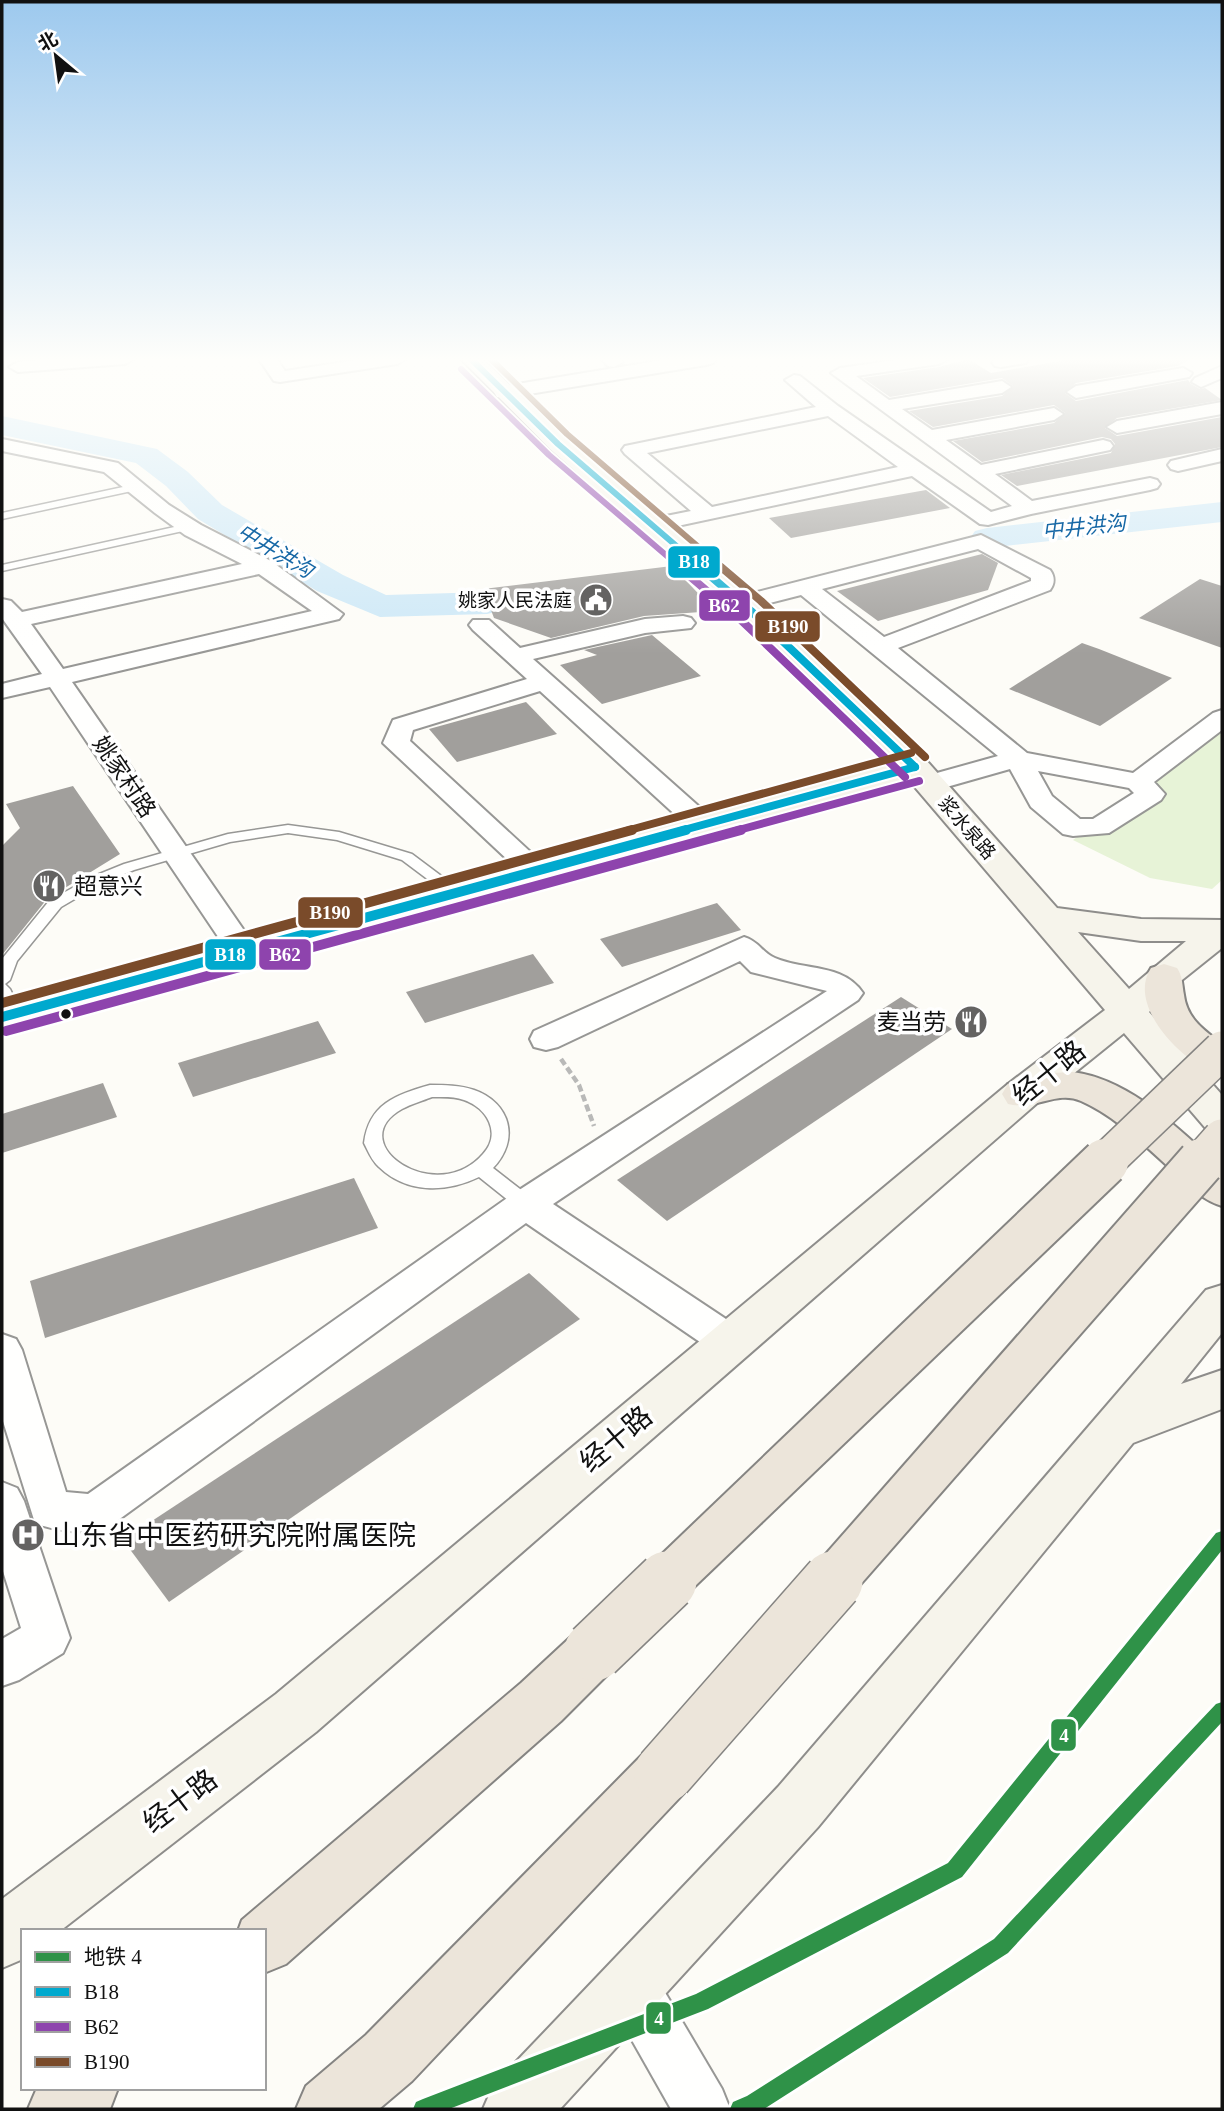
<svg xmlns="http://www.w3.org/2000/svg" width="1224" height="2111" viewBox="0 0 1224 2111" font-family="'Times New Roman','Noto Sans SC',serif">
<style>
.green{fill:#e7f3d7}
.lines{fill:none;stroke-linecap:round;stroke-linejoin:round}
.river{fill:#cde8f7;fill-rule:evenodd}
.building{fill:#a19f9c}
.service-casing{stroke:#979795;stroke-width:3}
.minor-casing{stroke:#979795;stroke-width:4}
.tertiary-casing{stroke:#979795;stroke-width:4}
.secondary-casing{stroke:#8e8d8b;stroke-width:4}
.trunk-casing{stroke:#858482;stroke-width:4}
.path{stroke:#b9b9b8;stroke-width:4.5;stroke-dasharray:7 3.5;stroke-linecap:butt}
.service{fill:#fffffe;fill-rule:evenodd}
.minor{fill:#fffffe;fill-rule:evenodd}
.tertiary{fill:#fffffe;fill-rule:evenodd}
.secondary{fill:#f6f4eb;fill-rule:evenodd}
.trunk{fill:#ece5da;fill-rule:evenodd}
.trunk-bridge-far2-casing{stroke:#858482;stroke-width:40;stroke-linecap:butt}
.trunk-bridge-far1-casing{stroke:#858482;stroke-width:50;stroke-linecap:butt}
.trunk-bridge-casing{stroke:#858482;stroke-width:62;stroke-linecap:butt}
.trunk-bridge-far2{stroke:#ece5da;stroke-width:37}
.trunk-bridge-far1{stroke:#ece5da;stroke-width:46}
.trunk-bridge{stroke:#ece5da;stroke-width:59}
.bus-1-far2-casing{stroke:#fff;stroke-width:10}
.bus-1-far1-casing{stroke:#fff;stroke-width:12}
.bus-1-casing{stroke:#fff;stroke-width:15}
.bus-2-far2-casing{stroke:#fff;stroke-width:10}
.bus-2-far1-casing{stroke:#fff;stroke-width:12}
.bus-2-casing{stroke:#fff;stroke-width:15}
.bus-3-far2-casing{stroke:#fff;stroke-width:10}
.bus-3-far1-casing{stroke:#fff;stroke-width:12}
.bus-3-casing{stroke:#fff;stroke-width:15}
.bus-1-far2{stroke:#00a9ce;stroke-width:6}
.bus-1-far1{stroke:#00a9ce;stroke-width:8}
.bus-1{stroke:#00a9ce;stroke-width:10}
.bus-2-far2{stroke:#8e44ad;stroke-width:6}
.bus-2-far1{stroke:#8e44ad;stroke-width:8}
.bus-2{stroke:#8e44ad;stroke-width:10}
.bus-3-far2{stroke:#7a4b2a;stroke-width:6}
.bus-3-far1{stroke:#7a4b2a;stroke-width:8}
.bus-3{stroke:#7a4b2a;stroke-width:10}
.metro-1-casing{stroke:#fff;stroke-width:6}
.metro-1{fill:#2f9248;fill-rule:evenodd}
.bus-dot{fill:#111;stroke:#fff;stroke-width:2.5}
.labels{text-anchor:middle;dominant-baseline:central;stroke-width:7;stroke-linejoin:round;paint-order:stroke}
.far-poi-label{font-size:19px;fill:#111;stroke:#fff;text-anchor:end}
.far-street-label{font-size:19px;fill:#111;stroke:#fff}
.far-water-label{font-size:21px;font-style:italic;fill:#1768a6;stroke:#fff}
.street-label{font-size:23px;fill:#111;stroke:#fff}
.poi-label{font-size:23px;fill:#111;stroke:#fff;text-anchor:start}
.near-street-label{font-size:28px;fill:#111;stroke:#fff}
.near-poi-label{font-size:28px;fill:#111;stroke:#fff;text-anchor:start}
.line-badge{stroke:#fff;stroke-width:2.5}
.badge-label{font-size:19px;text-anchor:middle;font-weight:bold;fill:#fff}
</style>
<rect width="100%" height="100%" fill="#fdfcf7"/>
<!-- green -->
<polygon class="green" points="1222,731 1222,880 1212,889 1150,878 1073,840"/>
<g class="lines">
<!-- river -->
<g class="river">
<polygon points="2,416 157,449 188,472 222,505 343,575 386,595 487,592 500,595 505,603 500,611 487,614 380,617 317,591 198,519 166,486 136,463 2,435"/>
<polygon points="1222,502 1222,522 987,548 975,545 970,538 975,531 987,528"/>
</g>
</g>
<!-- building -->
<g class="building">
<polygon points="968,359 991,373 1071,359 1191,359 1178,366 1076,383 1065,393 1076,401 1188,380 1191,384 1200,389 1205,388 1222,400 1117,418 1105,428 1117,436 1222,417 1222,447 1017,486 1001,475 1111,453 1115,444 1111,439 1102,437 982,462 953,441 1054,423 1065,413 1054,405 933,427 909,411 1002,396 1013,386 1002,378 890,397 863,378 939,367"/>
<polygon points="926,490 950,508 791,538 769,518"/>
<polygon points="982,554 998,563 988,590 878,621 837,591"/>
<polygon points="672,566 715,611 644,616 551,638 494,618 483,589"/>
<polygon points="1200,579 1222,586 1222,648 1139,618"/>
<polygon points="652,635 701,676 602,704 560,665 597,655 584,650"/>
<polygon points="1082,643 1099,649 1172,678 1100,726 1009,689"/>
<polygon points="526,702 557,734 457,762 429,729"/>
<polygon points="73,786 120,854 47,899 2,955 2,846 20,828 6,804"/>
<polygon points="717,903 741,930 622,967 600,939"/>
<polygon points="533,954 554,983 425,1023 406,992"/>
<polygon points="901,997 952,1029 667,1221 617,1180"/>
<polygon points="318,1021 336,1053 193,1097 178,1063"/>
<polygon points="103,1083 117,1117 2,1153 2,1114"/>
<polygon points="354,1178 378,1228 45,1338 30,1281"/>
<polygon points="529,1273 580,1319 169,1602 123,1540"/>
</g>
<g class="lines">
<defs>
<g id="service">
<polygon points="137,484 141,485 141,489 2,519 2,513"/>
<polygon points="188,524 192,525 192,529 2,571 2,565"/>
<polygon points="288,825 339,832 412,854 464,893 462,896 450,896 402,860 337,840 288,833 230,842 134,870 102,883 61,907 17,961 10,980 5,984 10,989 22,1014 13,1020 7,1018 2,1008 2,959 49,901 92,877 124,864 228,834"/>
<path d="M430,1085c15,0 30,0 44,5 37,13 46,50 19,78l40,31 3,5 -3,5h-14l-40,-32c-33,16 -72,17 -100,-10 -7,-6 -11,-16 -15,-24 5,-39 31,-48 66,-58zM432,1097c10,0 22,-1 32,3 23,8 38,33 19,54 -47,54 -142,-11 -81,-45 9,-5 20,-8 30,-12z"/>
</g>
<g id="minor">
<polygon points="55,359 134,359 125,364 18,372 9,367 18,362"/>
<polygon points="259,359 277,359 285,371 363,359 406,359 397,364 280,382 274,381"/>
<polygon points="601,359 621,359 623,362 614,367 608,366"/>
<path d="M902,359h46l-9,5 -83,12 33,24 113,-19 9,6 -9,6 -100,16 30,21 122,-22 9,6 -9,6 -108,20 35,25 122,-25 7,2 3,4 -3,4 -115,24 37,27 118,-23 7,2 3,4 -3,4 -7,2 -119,24 -43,11 -8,-1 -68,-48 -258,55 -8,-1 -3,-5 3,-5 45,-9 -66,-57 -3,-4 3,-4 191,-39 -31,-27 9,-5 6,1 38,30 153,106 21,-6 -181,-133 9,-5zM828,416l70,51 -186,40 -65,-54z"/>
<polygon points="994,359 1029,359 1026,363 1001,367 995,366 992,362"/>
<polygon points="1222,366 1222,378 1201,387 1192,382 1195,378"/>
<polygon points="1183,368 1192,373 1189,377 1076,398 1067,392 1076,386"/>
<polygon points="1222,402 1222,414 1117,433 1107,427 1117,421"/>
<path d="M2,439l116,24 51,42 32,20 70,36 72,53 -4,5 -267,63 187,270 -4,7 -11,3 -11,-3 -183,-272 -48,11v-14l40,-10 -40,-56v-19l9,2 11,11 220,-48 -57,-29 -30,-22 -51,-41 -102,-21zM259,574l53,37 -249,58 -32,-45z"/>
<polygon points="1222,449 1222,461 1178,471 1171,469 1168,465 1171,461"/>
<path d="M981,535l69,35c5,7 5,13 0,20l-152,58 129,105 106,20 80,-60 9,-3v20l-68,52 11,12 -4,6 -52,33 -36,3 -10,-2 -32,-27 -21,-38 -81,23 -10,-2 -4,-6 4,-6 79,-22 -197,-161 -59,15 -8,-2 -4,-5 4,-5zM978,549l53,29v3l-147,56 -62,-48zM1038,771l91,17 5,5 -41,26h-13l-28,-23z"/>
<polygon points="683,616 691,618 695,623 691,628 645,633 533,659 713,819 717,825 713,831 703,833 693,831 540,691 413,730 410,741 551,871 546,877 536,880 526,877 383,743 393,720 527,679 473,630 469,625 473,620 489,620 520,648 645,619"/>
<path d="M744,937c16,5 18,16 31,21 30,13 68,5 88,35l-5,7 -305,204 191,127 6,11 -6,11 -14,5 -14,-5 -190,-130 -416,303c-23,9 -52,6 -75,-3l-33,-105v-84l14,5 6,11 44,142 22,2 425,-300 314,-203 -76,-19 -11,-11 -182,86 -12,3 -12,-3 -4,-8 4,-8z"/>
<polygon points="2,1482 17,1488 24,1501 70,1638 63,1653 19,1680 2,1686 2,1639 21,1628 2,1568"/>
<polygon points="631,1959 650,1967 722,2089 730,2109 671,2109 612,2005 604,1986 612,1967"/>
</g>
<polygon id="tertiary" points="669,359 716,359 713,363 706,365 505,398 497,397 494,392 497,387 505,386"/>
<g id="secondary">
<path d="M461,359h22l83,80 195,166 165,155 131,148 84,11 81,1v28l-45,36 -28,28 73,83v40l-14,-4 -84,-98 -88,71 -720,628 -256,199h-37v28l-21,9v-69l274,-205 732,-610 97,-74 -197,-231 -906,250v-24l891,-242 -152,-146 -191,-168zM1078,932l63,9h45l-57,48z"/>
<polygon points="1222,1285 1222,1333 1181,1384 1222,1370 1222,1409 1133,1443 818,1827 560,2109 483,2109 493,2086 778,1787 1206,1290"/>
</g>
<g id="trunk">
<path d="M1164,964l13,4c6,9 5,17 7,27 3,24 20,35 38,49v32c-35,-9 -97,-69 -71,-108z"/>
<path d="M1073,1072c59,8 106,58 149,96v38c-21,-6 -35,-22 -51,-37 -27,-24 -56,-53 -90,-68 -24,-11 -47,10 -73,3l-6,-10 6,-10 43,-11z"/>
<polygon points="594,1626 613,1633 621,1651 613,1669 561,1721 286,1964 264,1973 264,1931 238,1931 242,1920 521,1683 575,1633"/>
<polygon points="664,1745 684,1753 693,1773 684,1793 412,2081 379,2109 296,2109 306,2086 366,2035 644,1753"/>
<polygon points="37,2088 118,2088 110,2109 28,2109"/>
</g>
</defs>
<!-- service casing -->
<use href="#service" class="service-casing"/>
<!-- minor casing -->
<use href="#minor" class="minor-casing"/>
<!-- tertiary casing -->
<use href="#tertiary" class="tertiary-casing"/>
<!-- secondary casing -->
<use href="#secondary" class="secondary-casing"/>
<!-- trunk casing -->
<use href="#trunk" class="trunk-casing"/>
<!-- path -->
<polyline class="path" points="561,1059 579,1085 594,1126"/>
<!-- service -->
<use href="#service" class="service"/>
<!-- minor -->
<use href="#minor" class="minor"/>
<!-- tertiary -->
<use href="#tertiary" class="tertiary"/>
<!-- secondary -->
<use href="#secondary" class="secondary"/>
<!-- trunk -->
<use href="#trunk" class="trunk"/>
<defs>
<g id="trunk-bridge-far2">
<polyline points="1103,1164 1222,1050"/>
<polyline points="1199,1164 1222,1138"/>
</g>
<g id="trunk-bridge-far1">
<polyline points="665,1583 1105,1162"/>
<polyline points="831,1583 1201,1162"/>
</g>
<g id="trunk-bridge">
<polyline points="594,1651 667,1581"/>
<polyline points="664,1773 833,1581"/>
</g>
</defs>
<!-- trunk-bridge-far2 casing -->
<use href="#trunk-bridge-far2" class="trunk-bridge-far2-casing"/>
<!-- trunk-bridge-far1 casing -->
<use href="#trunk-bridge-far1" class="trunk-bridge-far1-casing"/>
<!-- trunk-bridge casing -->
<use href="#trunk-bridge" class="trunk-bridge-casing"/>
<!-- trunk-bridge-far2 -->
<use href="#trunk-bridge-far2" class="trunk-bridge-far2"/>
<!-- trunk-bridge-far1 -->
<use href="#trunk-bridge-far1" class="trunk-bridge-far1"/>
<!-- trunk-bridge -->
<use href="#trunk-bridge" class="trunk-bridge"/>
<defs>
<polyline id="bus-1-far2" points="471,359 558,444 702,568"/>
<g id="bus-1-far1">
<polyline points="700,567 751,611 915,767"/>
<polyline points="680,831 915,767"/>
</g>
<polyline id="bus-1" points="2,1017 686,830"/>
<polyline id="bus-2-far2" points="461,369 549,455 681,568"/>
<g id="bus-2-far1">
<polyline points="679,567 742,621 905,777"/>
<polyline points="735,831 919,781"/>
</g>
<polyline id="bus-2" points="6,1031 741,830"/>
<polyline id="bus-3-far2" points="491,359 567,434 723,568"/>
<g id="bus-3-far1">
<polyline points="721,567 761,601 925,757"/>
<polyline points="626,831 911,753"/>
</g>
<polyline id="bus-3" points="2,1003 632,830"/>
</defs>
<!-- bus-1-far2 casing -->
<use href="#bus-1-far2" class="bus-1-far2-casing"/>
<!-- bus-1-far1 casing -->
<use href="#bus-1-far1" class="bus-1-far1-casing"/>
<!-- bus-1 casing -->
<use href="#bus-1" class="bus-1-casing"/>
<!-- bus-2-far2 casing -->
<use href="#bus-2-far2" class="bus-2-far2-casing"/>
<!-- bus-2-far1 casing -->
<use href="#bus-2-far1" class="bus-2-far1-casing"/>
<!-- bus-2 casing -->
<use href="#bus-2" class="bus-2-casing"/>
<!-- bus-3-far2 casing -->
<use href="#bus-3-far2" class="bus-3-far2-casing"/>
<!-- bus-3-far1 casing -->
<use href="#bus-3-far1" class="bus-3-far1-casing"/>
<!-- bus-3 casing -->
<use href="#bus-3" class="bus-3-casing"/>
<!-- bus-1-far2 -->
<use href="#bus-1-far2" class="bus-1-far2"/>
<!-- bus-1-far1 -->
<use href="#bus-1-far1" class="bus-1-far1"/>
<!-- bus-1 -->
<use href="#bus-1" class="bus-1"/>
<!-- bus-2-far2 -->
<use href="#bus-2-far2" class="bus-2-far2"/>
<!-- bus-2-far1 -->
<use href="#bus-2-far1" class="bus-2-far1"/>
<!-- bus-2 -->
<use href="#bus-2" class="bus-2"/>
<!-- bus-3-far2 -->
<use href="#bus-3-far2" class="bus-3-far2"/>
<!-- bus-3-far1 -->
<use href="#bus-3-far1" class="bus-3-far1"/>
<!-- bus-3 -->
<use href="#bus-3" class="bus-3"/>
<defs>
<g id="metro-1">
<polygon points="1222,1531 1222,1550 962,1877 708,2009 449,2109 413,2109 416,2102 423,2099 696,1994 948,1863 1216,1533"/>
<polygon points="1222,1702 1222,1722 1008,1953 764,2109 730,2109 733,2102 747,2096 994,1939 1216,1704"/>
</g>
</defs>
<!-- metro-1 casing -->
<use href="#metro-1" class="metro-1-casing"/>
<!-- metro-1 -->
<use href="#metro-1" class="metro-1"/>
</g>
<!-- sky -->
<linearGradient id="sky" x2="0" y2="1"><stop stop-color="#9dc9ee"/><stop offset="0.55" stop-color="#fefefb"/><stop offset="1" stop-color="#fefefb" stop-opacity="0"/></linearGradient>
<rect width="1224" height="654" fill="url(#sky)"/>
<!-- icons -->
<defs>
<symbol id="civic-disc" viewBox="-11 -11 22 22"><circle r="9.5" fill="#646362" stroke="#fff"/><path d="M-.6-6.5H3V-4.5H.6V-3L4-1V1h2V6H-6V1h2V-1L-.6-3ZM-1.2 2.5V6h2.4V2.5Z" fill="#fff"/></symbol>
<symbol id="restaurant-disc" viewBox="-11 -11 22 22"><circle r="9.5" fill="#646362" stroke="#fff"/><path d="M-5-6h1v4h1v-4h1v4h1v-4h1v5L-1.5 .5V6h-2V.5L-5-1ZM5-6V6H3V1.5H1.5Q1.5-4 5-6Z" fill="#fff"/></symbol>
<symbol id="hospital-disc" viewBox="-11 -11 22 22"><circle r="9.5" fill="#646362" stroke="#fff"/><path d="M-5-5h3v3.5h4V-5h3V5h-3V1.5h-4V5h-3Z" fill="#fff"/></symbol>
</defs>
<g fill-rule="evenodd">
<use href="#civic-disc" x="577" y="581" width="38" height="38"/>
<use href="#restaurant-disc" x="30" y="867" width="38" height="38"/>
<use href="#restaurant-disc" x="952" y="1003" width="38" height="38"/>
<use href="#hospital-disc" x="9" y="1516" width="38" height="38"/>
</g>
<!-- markers -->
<circle class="bus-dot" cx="66" cy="1014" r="6"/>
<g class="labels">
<!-- far-poi labels -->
<g class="far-poi-label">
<text x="572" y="600">姚家人民法庭</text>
</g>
<!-- far-street labels -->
<g class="far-street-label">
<text transform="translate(967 828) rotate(49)">浆水泉路</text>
</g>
<!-- far-water labels -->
<g class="far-water-label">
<text transform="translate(1084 527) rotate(-6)">中井洪沟</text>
<text transform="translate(275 551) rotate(31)">中井洪沟</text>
</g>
<!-- street labels -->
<g class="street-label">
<text transform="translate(124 777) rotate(56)">姚家村路</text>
</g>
<!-- poi labels -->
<g class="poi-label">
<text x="74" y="886">超意兴</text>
<text x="946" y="1022" text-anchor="end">麦当劳</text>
</g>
<!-- near-street labels -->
<g class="near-street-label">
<text transform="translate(1049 1073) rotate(-39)">经十路</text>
<text transform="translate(616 1439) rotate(-40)">经十路</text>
<text transform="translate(180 1801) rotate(-37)">经十路</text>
</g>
<!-- near-poi labels -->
<g class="near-poi-label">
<text x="52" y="1535">山东省中医药研究院附属医院</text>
</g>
</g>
<g class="line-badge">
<rect x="667" y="545" width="54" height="34" rx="7" fill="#00a9ce"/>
<rect x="698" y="589" width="53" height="33" rx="7" fill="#8e44ad"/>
<rect x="754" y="610" width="67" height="33" rx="7" fill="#7a4b2a"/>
<rect x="297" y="896" width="67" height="33" rx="7" fill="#7a4b2a"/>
<rect x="204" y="938" width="53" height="33" rx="7" fill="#00a9ce"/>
<rect x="258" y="938" width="54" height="33" rx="7" fill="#8e44ad"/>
<rect x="1050" y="1718" width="27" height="34" rx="7" fill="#2f9248"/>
<rect x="645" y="2001" width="27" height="34" rx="7" fill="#2f9248"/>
</g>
<g class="badge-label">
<text x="694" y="568">B18</text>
<text x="724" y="612">B62</text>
<text x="788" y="633">B190</text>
<text x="330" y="919">B190</text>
<text x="230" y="961">B18</text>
<text x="285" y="961">B62</text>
<text x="1064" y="1742">4</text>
<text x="659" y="2025">4</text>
</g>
<!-- border -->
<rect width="1224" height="2111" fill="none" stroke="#111111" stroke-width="7"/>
<!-- legend -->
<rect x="21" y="1929" width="245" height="161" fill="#ffffff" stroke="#a0a0a0" stroke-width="2"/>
<rect x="35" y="1952" width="35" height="10" fill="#2f9248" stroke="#a0a0a0" stroke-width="2"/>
<text x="84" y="1964" font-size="21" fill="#111111">地铁 4</text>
<rect x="35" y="1987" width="35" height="10" fill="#00a9ce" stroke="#a0a0a0" stroke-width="2"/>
<text x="84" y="1999" font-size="21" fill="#111111">B18</text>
<rect x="35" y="2022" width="35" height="10" fill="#8e44ad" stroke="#a0a0a0" stroke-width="2"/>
<text x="84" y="2034" font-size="21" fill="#111111">B62</text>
<rect x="35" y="2057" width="35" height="10" fill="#7a4b2a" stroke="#a0a0a0" stroke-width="2"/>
<text x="84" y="2069" font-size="21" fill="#111111">B190</text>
<!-- north arrow -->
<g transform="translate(56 56) rotate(331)" stroke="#ffffff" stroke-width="5" paint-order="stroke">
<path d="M0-5L12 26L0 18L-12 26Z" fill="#111111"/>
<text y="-10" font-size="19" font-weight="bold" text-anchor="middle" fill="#111111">北</text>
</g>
</svg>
